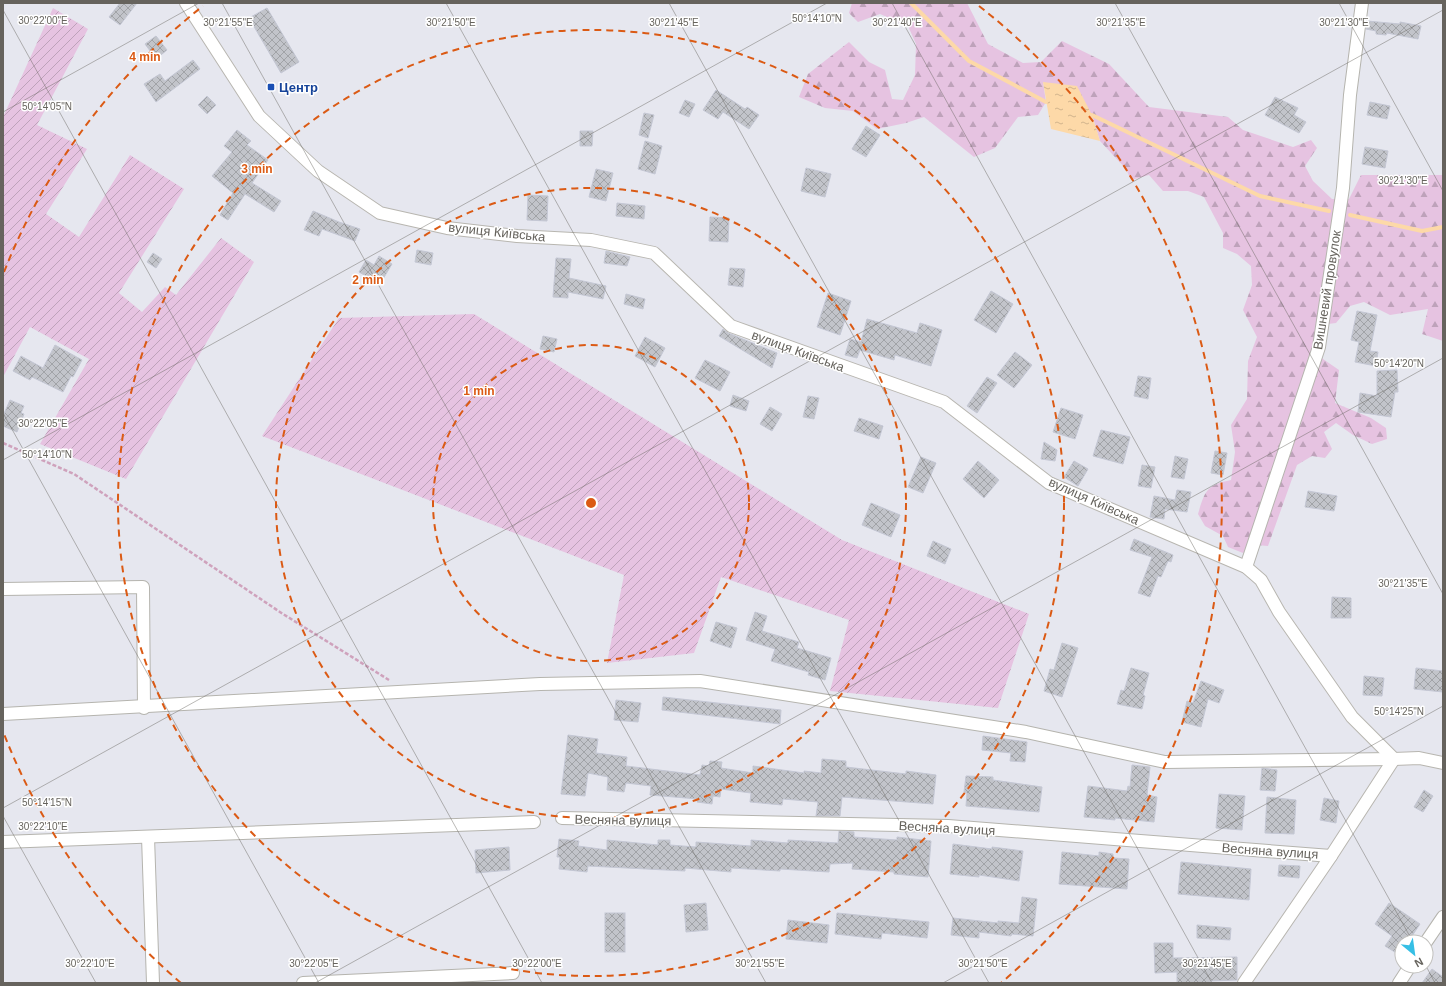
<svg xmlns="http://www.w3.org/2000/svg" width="1446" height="986" viewBox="0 0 1446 986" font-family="Arial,sans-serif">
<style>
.forest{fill:url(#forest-firs)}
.garden{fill:url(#garden-furrows)}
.water{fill:url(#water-ripples)}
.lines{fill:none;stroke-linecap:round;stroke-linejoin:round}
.stream{stroke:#fdd9a8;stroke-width:4}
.building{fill:url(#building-cross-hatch);stroke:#c4c7d4}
.street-casing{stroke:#b5b4ae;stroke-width:14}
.secondary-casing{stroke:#b8b6b0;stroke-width:14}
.path{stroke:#cfa2bc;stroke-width:2.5;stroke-dasharray:4 2;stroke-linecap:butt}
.street{stroke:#fff;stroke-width:12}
.secondary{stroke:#fff;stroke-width:12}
.ticks{fill:none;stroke:#66635d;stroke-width:1;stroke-opacity:0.45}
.ring{fill:none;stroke:#db5a14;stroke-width:2;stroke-dasharray:7 5}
.transit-dot{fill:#1a4fb4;stroke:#fff;stroke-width:1.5}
.labels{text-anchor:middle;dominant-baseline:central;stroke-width:3;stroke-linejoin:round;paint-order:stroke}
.transit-label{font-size:13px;font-weight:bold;fill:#164399;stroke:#fff;text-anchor:start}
.street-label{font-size:13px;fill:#66635d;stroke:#fff}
.ticks-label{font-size:10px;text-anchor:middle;fill:#66635d;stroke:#fff;stroke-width:3;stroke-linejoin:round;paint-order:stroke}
.centre{fill:#db5a14;stroke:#fff;stroke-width:2}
.ring-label{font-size:12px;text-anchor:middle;font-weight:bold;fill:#db5a14;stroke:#fff;stroke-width:3;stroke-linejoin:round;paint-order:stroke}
</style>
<defs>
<pattern id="forest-firs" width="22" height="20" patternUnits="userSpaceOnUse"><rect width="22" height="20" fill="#e6c3e1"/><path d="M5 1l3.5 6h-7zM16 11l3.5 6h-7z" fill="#bea2ba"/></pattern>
<pattern id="garden-furrows" width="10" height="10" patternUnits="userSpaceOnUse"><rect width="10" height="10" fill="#e6c3e1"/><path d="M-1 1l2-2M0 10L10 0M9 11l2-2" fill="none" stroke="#bea2ba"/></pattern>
<pattern id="water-ripples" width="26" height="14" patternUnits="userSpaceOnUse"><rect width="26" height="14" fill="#fdd9a8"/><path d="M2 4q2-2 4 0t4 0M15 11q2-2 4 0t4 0" fill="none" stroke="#d1b48c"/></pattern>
<pattern id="building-cross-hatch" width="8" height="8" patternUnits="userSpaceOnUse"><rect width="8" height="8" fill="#c2c4ca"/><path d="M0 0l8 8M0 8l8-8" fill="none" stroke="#a1a3a7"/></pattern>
</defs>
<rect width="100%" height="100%" fill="#e6e7ef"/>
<!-- forest -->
<path class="forest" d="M852,3h115l21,41 35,19 18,-1 21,-21 47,23 40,43 79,10 15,13 50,17 18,-7 6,8 -12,18 8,15 19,18h17l12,-24h82v166l-21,-7 6,-25 -38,6 -26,-13 -14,4 -14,17 -8,1 -15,24 10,11 16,11 -4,33 36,15 15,10 1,11 -15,5 -19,-9 -17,-12 -12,9 8,17 -7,9 -13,-2 -15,9 -29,81 -12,-1 -13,8 -15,-6 -5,-11 -18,-10 -7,-12c7,-24 9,-29 33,-34l4,-28 -4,-27 16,-26 1,-38 9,-24 -14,-27 9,-25 -1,-19 -14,-12 -14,-6v-15l-19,-36 -16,-6h-25l-14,-16 -18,5 -5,-11 -26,-28 -8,-26 -49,-33 3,20 -8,13 -20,2 -23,31 -21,9 -50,-40 -18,6 -29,6 -24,-18 -28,-3 -26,-11 9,-23 41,-32 20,20 16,8 7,29 11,1 12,-25 1,-31 -8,-18 -28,-12 -22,8 -9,-9z"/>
<!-- garden -->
<g class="garden">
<polygon points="53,8 88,29 37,125 87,149 46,214 79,237 130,155 184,189 119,293 142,312 165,287 176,295 221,238 254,262 126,479 40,444 89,359 30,327 3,377 3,117"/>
<polygon points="474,314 842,540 1029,614 998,708 830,691 849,620 721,577 694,653 607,663 624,575 262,436 339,318"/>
</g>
<!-- water -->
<polygon class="water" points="1043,82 1077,86 1092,115 1100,141 1051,129"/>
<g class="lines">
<!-- stream -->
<g class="stream">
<polyline points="911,3 969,61 1046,102"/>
<polyline points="1092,115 1260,196 1329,211"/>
<polyline points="1350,215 1422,231 1443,227"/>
</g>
</g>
<!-- building -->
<g class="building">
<polygon points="120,3 137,3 120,25 109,17"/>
<polygon points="267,8 299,62 281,73 249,18"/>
<polygon points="1367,21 1400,24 1400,22 1421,26 1418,39 1387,33 1386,35 1376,34 1376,31 1366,29"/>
<polygon points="156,36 167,50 156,59 145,44"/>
<polygon points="193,60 200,69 156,102 144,84 160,74 165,81"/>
<polygon points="716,90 745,109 747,107 759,115 749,129 723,112 718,119 703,110"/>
<polygon points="207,96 216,105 207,114 198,105"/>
<polygon points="1275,97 1298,108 1294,115 1306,122 1299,133 1265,115"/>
<polygon points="685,100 695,104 689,117 679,113"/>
<polygon points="1370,102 1390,106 1387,119 1367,115"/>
<polygon points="644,113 654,115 648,138 639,135"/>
<polygon points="866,126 880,135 866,157 852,149"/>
<polygon points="237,130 251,141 247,145 268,160 252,183 281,201 274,212 245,194 228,220 220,215 233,193 212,176 232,152 224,146"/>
<polygon points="580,131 593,131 592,146 580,146"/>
<polygon points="645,141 662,146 655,174 638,169"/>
<polygon points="1365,147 1388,151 1385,168 1362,164"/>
<polygon points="806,168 831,174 825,197 801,191"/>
<polygon points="596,169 613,173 606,201 589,197"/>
<polygon points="528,195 548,196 547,221 527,220"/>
<polygon points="617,203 645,206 644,219 616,216"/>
<polygon points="313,211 339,222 360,229 355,241 322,229 319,236 304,230"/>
<polygon points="710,217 729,218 728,242 709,241"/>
<polygon points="417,250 433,253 431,265 415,262"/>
<polygon points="606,251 630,257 627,266 604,263"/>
<polygon points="153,253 162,259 156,268 147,262"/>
<polygon points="379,256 392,264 380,284 359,272 366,260 374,265"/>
<polygon points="556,258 571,259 569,278 606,286 603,299 568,292 568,298 553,297"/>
<polygon points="730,268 745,269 743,287 728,285"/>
<polygon points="991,291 1013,304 996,333 974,320"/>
<polygon points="828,293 851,301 840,335 817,327"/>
<polygon points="626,294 645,299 643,309 624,304"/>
<polygon points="1357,311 1377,315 1370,351 1378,352 1376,366 1355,362 1359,342 1351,340"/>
<polygon points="867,319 917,333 920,323 942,330 931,366 895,355 894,360 860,350 857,358 845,355 850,339 861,342"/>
<polygon points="723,329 728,333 777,353 772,368 719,336"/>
<polygon points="543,336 557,339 554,352 540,349"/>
<polygon points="645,337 665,348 655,367 635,356"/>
<polygon points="55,345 82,360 73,377 71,376 63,392 32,377 30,380 13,371 21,356 43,368"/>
<polygon points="1015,352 1032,365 1014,388 997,375"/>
<polygon points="705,360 730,372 720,391 695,378"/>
<polygon points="1397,370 1398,392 1395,392 1391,417 1358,412 1360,393 1377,396 1377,371"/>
<polygon points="1138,376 1151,378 1148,399 1134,396"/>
<polygon points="987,377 997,383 977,413 967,406"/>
<polygon points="733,395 749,401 746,411 730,406"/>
<polygon points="808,396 819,398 814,419 803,417"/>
<polygon points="10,400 24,406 21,413 24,414 17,432 3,426 3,416"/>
<polygon points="770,407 782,414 772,431 760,424"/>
<polygon points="1061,408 1083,415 1075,439 1053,432"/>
<polygon points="859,418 883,426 879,439 854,431"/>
<polygon points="1101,430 1130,437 1123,464 1093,456"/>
<polygon points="1044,442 1057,450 1055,461 1041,459"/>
<polygon points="1215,451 1227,453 1223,475 1211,473"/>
<polygon points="1175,456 1188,459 1184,479 1171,477"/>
<polygon points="921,457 936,463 923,493 908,487"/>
<polygon points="978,461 999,480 984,498 963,479"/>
<polygon points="1074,461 1088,469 1078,486 1064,477"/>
<polygon points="1142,465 1155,467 1151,488 1138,486"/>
<polygon points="1177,490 1191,492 1187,512 1165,509 1164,519 1150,517 1154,496 1175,500"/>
<polygon points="1308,491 1337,496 1334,511 1305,507"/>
<polygon points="871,503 900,515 891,537 862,525"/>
<polygon points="1134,539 1173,555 1171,562 1168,561 1161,577 1158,576 1150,597 1138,593 1152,557 1130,550"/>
<polygon points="933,541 951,549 945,564 927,556"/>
<polygon points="1332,597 1351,598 1351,618 1331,618"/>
<polygon points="755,612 767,616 762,631 799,642 797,648 831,658 825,680 808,675 809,672 771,661 775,649 746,640"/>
<polygon points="716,622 737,628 731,648 710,641"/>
<polygon points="1062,643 1078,648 1062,697 1044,691 1050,669 1054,670"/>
<polygon points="1131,668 1149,673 1143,695 1145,696 1142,709 1117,704 1121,690 1124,691"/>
<polygon points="1416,668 1443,671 1443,692 1414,689"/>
<polygon points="1364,676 1384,678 1382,696 1363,695"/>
<polygon points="1201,681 1224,690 1219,703 1208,699 1201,727 1182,722 1187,701 1193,703"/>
<polygon points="663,697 781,710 780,724 662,710"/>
<polygon points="616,700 641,703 638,722 614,720"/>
<polygon points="568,735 598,739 596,753 627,757 626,766 700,775 702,765 709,766 710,761 722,762 721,768 753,773 753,766 804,773 804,771 821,773 822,759 846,761 846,767 906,774 906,771 936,775 933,804 842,797 840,816 816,816 818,802 783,799 782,805 750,802 751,793 721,789 720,797 713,796 712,804 697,802 698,799 650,795 651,786 626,783 624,792 607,790 608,777 588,773 585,796 561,794"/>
<polygon points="983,736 1027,742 1025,762 1010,761 1011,753 982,750"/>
<polygon points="1132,765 1150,767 1147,795 1157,797 1154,822 1115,818 1115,820 1084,817 1088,786 1127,791 1128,786 1130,787"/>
<polygon points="1262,768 1277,770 1275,791 1260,790"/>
<polygon points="966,776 993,777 993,780 1042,787 1039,812 966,806 967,793 964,792"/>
<polygon points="1424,790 1433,796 1423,812 1414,807"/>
<polygon points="1219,794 1245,796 1242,830 1216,828"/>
<polygon points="1267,797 1296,800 1294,834 1265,833"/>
<polygon points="1324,798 1339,801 1336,823 1320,820"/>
<polygon points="839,831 854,832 854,837 897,840 897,837 931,841 928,877 894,874 894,872 852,869 853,863 830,864 829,872 780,869 780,871 731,868 731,872 685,868 685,871 588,866 587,872 559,869 560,857 557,857 559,839 579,841 578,846 607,850 607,840 658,845 658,840 670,840 670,845 696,847 696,842 751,846 751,840 788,843 788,840 838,843"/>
<polygon points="953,844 992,849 992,847 1023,851 1019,881 979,875 979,877 950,874"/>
<polygon points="509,847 510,870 476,873 475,850"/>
<polygon points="1062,852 1099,856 1099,852 1113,854 1113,858 1129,859 1127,889 1059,884"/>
<polygon points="1181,862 1251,869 1249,900 1178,894"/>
<polygon points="1279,865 1300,866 1299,878 1278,876"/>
<polygon points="1022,897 1037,899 1033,936 1012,934 1011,936 979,932 979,938 951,935 953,918 998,923 998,921 1019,923"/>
<polygon points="706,903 708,930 686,932 684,905"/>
<polygon points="1389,903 1420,924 1412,936 1410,935 1406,942 1402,942 1402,948 1398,954 1385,946 1392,936 1375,924"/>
<rect x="605" y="913" width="20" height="39"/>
<polygon points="837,913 929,922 927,938 882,933 881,939 835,934"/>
<polygon points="788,920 829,925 827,943 786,939"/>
<polygon points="1197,925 1231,928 1230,940 1197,938"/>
<polygon points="1154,943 1173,943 1173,958 1237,957 1237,980 1210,981 1210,983 1177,983 1177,972 1155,973"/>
<polygon points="1432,969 1443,977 1443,983 1422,983"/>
</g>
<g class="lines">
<defs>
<g id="street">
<polyline points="1246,567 1319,347 1343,188 1350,95 1362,3"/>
<polyline points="3,589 143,587 144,708"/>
<polyline points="3,714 540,684 700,681 1026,732 1165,762 1394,759"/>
<polyline points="562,818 948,826 1331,856"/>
<polyline points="148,837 153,983"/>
<polyline points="3,842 534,822"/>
<polyline points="1426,942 1443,917"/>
<polyline points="303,983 513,973"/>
<polyline points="1399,983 1410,966"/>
</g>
<g id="secondary">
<polyline points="186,3 259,116 318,171 380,213 447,228 517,236 591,240 654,253 731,326 944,402 1049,483 1246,567 1261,580 1279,612 1352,717 1394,759"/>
<polyline points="1394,759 1419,758 1443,763"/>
<polyline points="1244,983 1331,856 1394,759"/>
</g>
</defs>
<!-- street casing -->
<use href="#street" class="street-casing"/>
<!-- secondary casing -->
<use href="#secondary" class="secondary-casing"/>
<!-- path -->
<polyline class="path" points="3,443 74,474 283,614 389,680"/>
<!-- street -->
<use href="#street" class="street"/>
<!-- secondary -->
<use href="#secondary" class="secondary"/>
</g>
<!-- ticks -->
<path class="ticks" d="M222,3l544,980M446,3l543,980M669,3l543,980M892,3l521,939M1115,3l328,591M1339,3l104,188M3,10l539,973M3,112l196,-109M3,413l316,570M3,460l824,-457M3,808l1440,-798M3,816l93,167M1426,966l9,17M315,983l1128,-625M943,983l500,-277"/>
<!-- distance rings -->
<g class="ring">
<circle cx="591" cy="503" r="158"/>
<circle cx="591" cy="503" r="315"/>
<circle cx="591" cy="503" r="473"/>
<path d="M181 983A631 631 0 0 1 4 734M4 272A631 631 0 0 1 203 6M979 6A631 631 0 0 1 1001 983"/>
</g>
<!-- markers -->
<rect class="transit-dot" x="267" y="83" width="8" height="8" rx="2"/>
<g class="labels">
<!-- transit labels -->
<g class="transit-label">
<text x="279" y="87">Центр</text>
</g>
<!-- street labels -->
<g class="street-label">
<text transform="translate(497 232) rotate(6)">вулиця Київська</text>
<text transform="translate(1327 290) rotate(-81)">Вишневий провулок</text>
<text transform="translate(798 351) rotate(20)">вулиця Київська</text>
<text transform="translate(1094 501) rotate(24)">вулиця Київська</text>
<text transform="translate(623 820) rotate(1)">Весняна вулиця</text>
<text transform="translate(947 828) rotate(3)">Весняна вулиця</text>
<text transform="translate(1270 851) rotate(4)">Весняна вулиця</text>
</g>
</g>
<g class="ticks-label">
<text x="817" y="22">50°14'10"N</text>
<text x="43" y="24">30°22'00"E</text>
<text x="228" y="26">30°21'55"E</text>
<text x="451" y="26">30°21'50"E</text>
<text x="674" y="26">30°21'45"E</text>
<text x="897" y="26">30°21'40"E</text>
<text x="1121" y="26">30°21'35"E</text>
<text x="1344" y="26">30°21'30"E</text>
<text x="47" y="110">50°14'05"N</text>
<text x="1403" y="184">30°21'30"E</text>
<text x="1399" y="367">50°14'20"N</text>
<text x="43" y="427">30°22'05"E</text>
<text x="47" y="458">50°14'10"N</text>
<text x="1403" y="587">30°21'35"E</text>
<text x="1399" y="715">50°14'25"N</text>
<text x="47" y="806">50°14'15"N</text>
<text x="43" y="830">30°22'10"E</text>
<text x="90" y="967">30°22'10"E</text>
<text x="314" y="967">30°22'05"E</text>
<text x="537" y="967">30°22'00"E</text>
<text x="760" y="967">30°21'55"E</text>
<text x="983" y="967">30°21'50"E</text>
<text x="1207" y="967">30°21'45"E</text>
</g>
<circle cx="591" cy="503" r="6" class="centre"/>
<g class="ring-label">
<text x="145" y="61">4 min</text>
<text x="257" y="173">3 min</text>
<text x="368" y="284">2 min</text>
<text x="479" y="395">1 min</text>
</g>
<!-- border -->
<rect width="1446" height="986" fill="none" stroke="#66635d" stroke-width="8"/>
<!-- north arrow -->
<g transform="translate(1414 954) rotate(151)"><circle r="19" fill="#ffffff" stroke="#c2c1be"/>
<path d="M0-3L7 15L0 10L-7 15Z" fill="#36bfe5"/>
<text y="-6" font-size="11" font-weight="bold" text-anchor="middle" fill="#66635d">N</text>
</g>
</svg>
